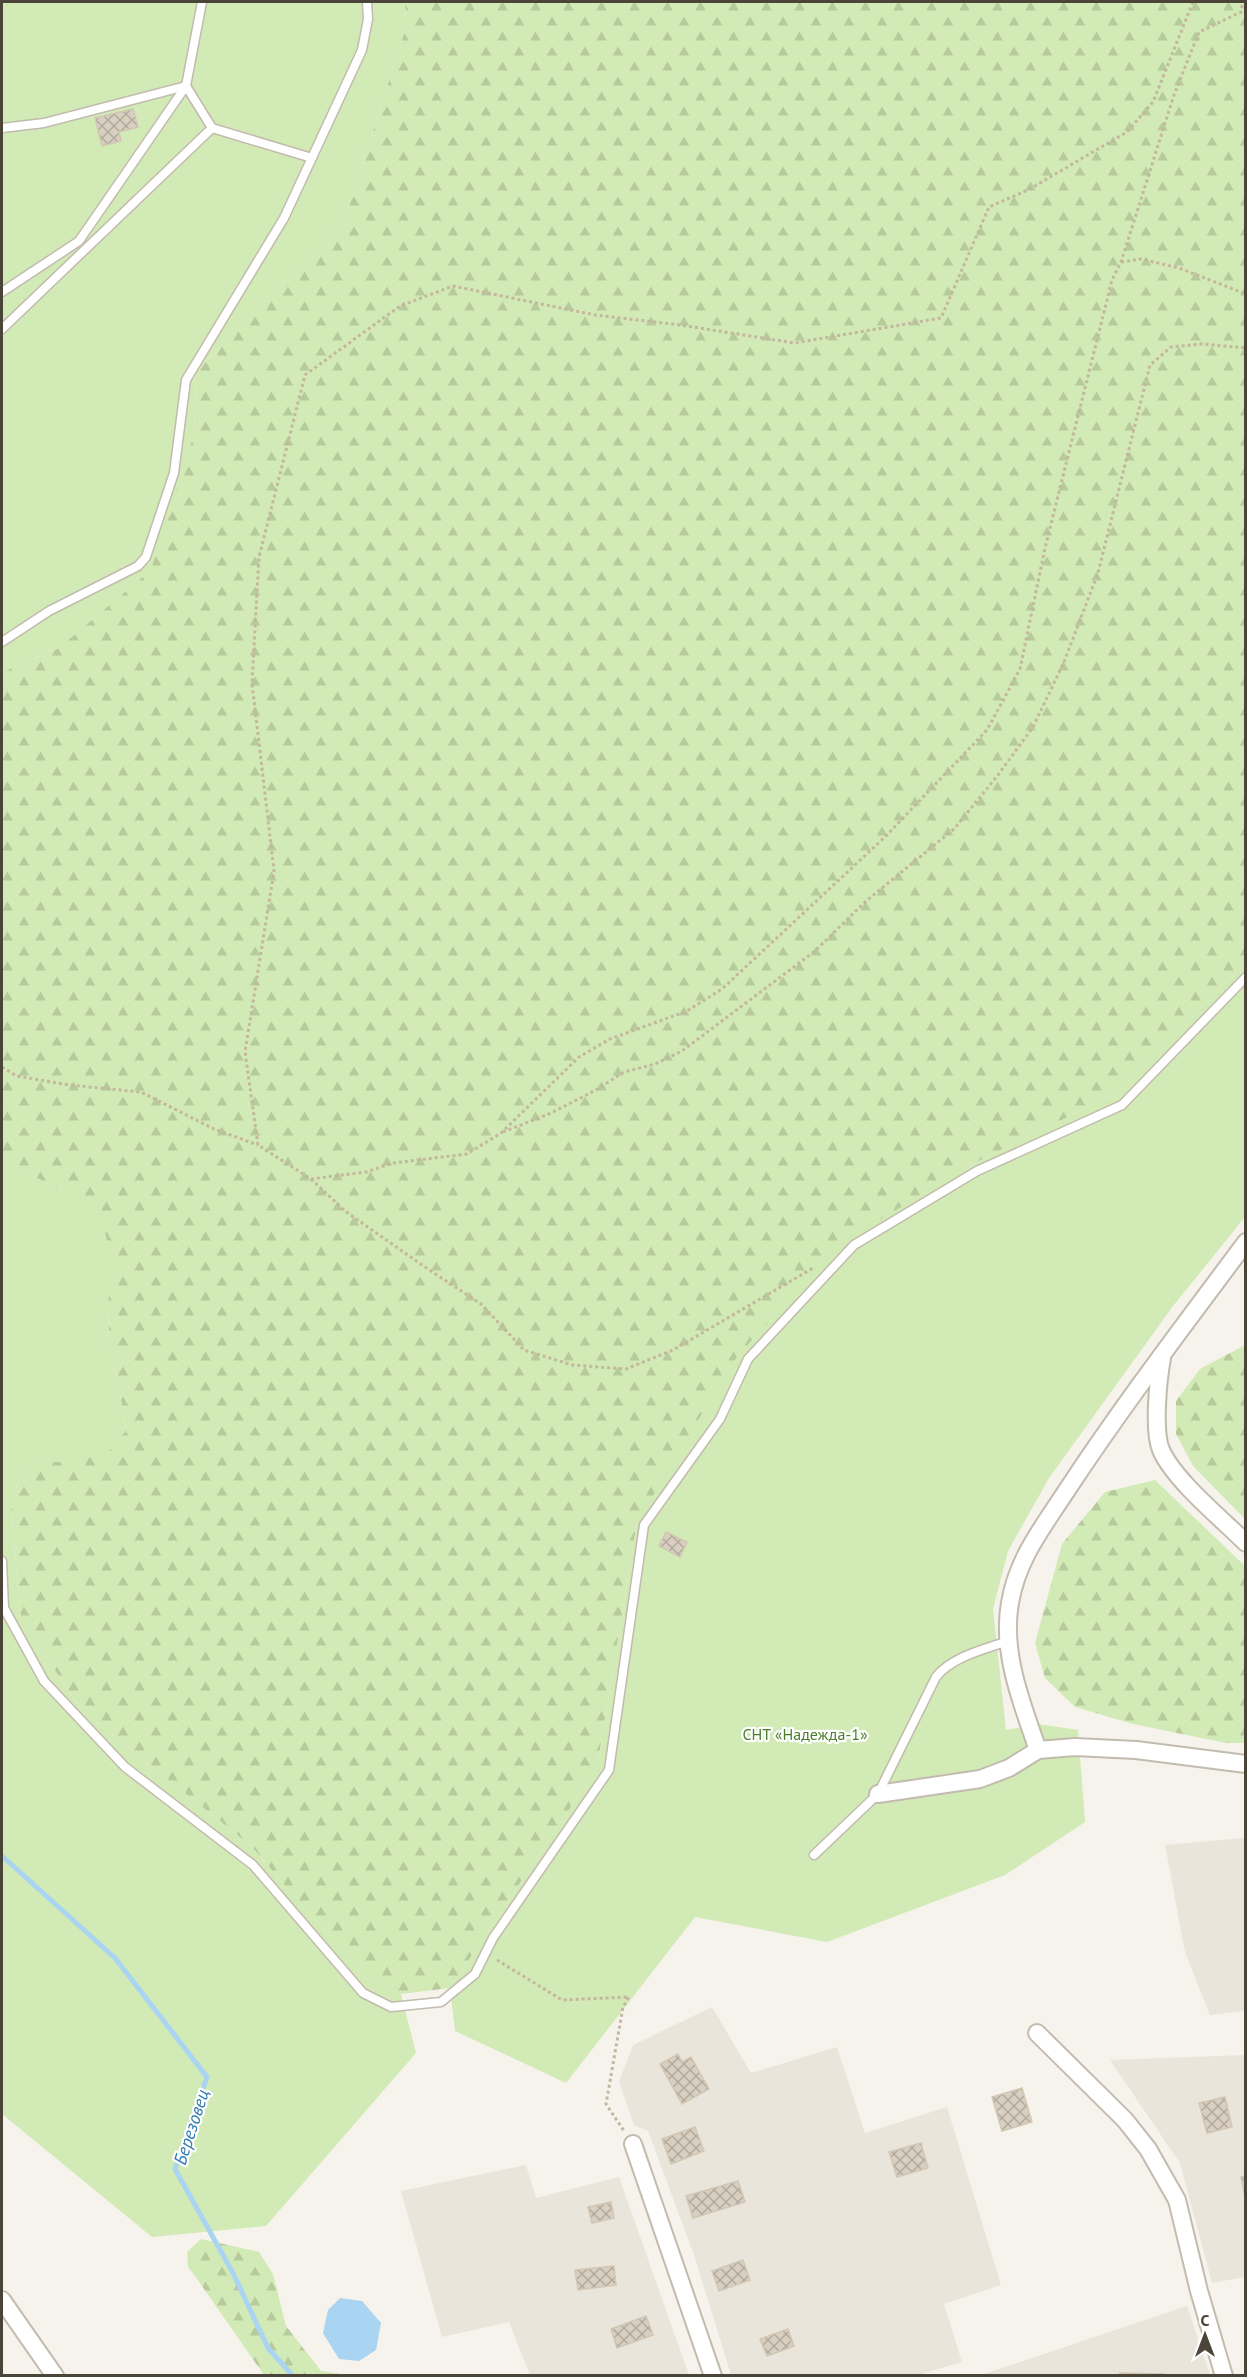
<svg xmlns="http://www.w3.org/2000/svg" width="1247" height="2377" viewBox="0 0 1247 2377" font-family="'PT Sans',sans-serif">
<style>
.residential{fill:#eae5da}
.forest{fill:url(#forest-firs)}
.garden{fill:#d2eab5}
.water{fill:#a9d4f2}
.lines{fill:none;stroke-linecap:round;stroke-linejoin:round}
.stream{stroke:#a9d4f2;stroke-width:5}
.building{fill:url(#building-cross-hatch);stroke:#d3c7b4;stroke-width:1.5}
.service-casing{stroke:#c2bbae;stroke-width:11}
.minor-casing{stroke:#c2bbae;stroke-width:20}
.path{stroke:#c4b79f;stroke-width:3;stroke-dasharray:3 3;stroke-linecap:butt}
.service{stroke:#fff;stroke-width:8}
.minor{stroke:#fff;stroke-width:16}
.labels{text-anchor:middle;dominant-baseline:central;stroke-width:4.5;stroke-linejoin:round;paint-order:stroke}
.park-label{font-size:16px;fill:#4a7f2a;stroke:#fff}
.water-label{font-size:18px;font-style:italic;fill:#2e7ab2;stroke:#fff}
</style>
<defs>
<pattern id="forest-firs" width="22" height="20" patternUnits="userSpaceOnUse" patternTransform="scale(1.5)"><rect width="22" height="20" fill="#d2eab5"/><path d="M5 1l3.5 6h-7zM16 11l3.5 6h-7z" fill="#b6ca9c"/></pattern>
<pattern id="building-cross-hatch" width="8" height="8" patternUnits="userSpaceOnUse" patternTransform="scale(1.5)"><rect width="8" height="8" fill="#d8cfc1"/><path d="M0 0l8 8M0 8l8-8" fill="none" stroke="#b1aa9e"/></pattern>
</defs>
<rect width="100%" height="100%" fill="#f6f3ec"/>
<!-- residential -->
<g class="residential">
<polygon points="1245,1838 1245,2011 1210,2015 1185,1952 1165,1845"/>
<polygon points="712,2007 751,2073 837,2047 865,2133 947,2107 1001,2285 944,2304 962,2362 918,2375 731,2375 694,2255 648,2131 634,2125 619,2082 633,2045"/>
<polygon points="1245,2055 1245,2277 1212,2283 1180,2163 1110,2060"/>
<polygon points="526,2165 536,2198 619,2177 689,2375 530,2375 509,2322 442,2337 401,2191"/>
<polygon points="1187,2306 1210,2375 978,2376"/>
</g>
<!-- forest -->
<g class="forest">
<polygon points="405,2 1245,2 1245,963 1117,1093 965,1168 637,1522 597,1768 450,1988 401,1994 366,1979 251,1846 81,1710 21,1619 11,1509 17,1484 33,1462 66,1462 125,1432 122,1405 109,1344 108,1307 63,1191 2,1161 2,672 59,648 194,435 196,372 345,219 406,27"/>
<polygon points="1245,1345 1245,1519 1193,1466 1176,1434 1176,1401 1200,1369"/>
<polygon points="1155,1480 1245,1566 1245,1743 1226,1743 1133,1724 1075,1707 1045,1678 1035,1643 1062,1544 1105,1492"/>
<polygon points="201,2239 259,2252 273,2274 286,2326 321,2371 346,2375 264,2375 188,2266 187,2252"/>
</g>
<!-- garden -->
<g class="garden">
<polygon points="2,2 405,2 406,27 345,219 196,372 194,435 151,570 59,648 2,672"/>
<polygon points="1245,963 1245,1217 1173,1306 1049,1478 1008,1551 993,1609 1006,1730 1038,1724 1078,1730 1085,1822 1005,1875 827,1942 695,1917 566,2083 455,2031 450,1988 597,1768 637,1522 733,1362 827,1252 965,1168 1117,1093"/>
<polygon points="2,1161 63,1191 103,1224 112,1260 108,1307 109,1344 122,1405 125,1432 106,1454 66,1462 33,1462 17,1484 11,1510 21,1619 81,1710 251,1846 366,1979 401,1994 416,2053 266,2226 152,2237 2,2114"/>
</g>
<!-- water -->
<polygon class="water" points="340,2298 362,2301 381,2323 376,2350 359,2361 339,2359 323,2333 328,2310"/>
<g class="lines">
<!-- stream -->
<polyline class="stream" points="2,1856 115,1958 207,2077 175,2169 233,2273 268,2348 293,2376"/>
</g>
<!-- building -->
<g class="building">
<polygon points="133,109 138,127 119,132 121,141 102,146 95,118"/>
<polygon points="666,1532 687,1542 680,1557 659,1546"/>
<polygon points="678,2054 682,2062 691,2057 709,2089 682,2104 660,2064"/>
<polygon points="1022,2088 1032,2122 1002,2131 992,2097"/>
<polygon points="1225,2097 1232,2127 1207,2133 1199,2103"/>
<polygon points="695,2127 704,2151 671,2164 662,2139"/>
<polygon points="921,2143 928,2168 897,2177 889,2152"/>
<polygon points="1246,2176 1246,2202 1241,2177"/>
<polygon points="738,2181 745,2202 693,2218 686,2196"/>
<polygon points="611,2202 614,2218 592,2223 588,2207"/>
<polygon points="743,2260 750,2280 719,2291 712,2271"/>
<polygon points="614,2266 616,2285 578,2290 575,2270"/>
<polygon points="646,2316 653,2335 617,2348 611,2329"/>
<polygon points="788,2329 794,2346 767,2356 760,2339"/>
<polygon points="1120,2373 1164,2374 1164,2376 1119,2376"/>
</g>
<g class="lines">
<defs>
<g id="service">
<polyline points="2,128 44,123 186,86 202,2"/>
<polyline points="2,292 79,241 186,86 212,128 312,158"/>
<polyline points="2,329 212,128"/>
<polyline points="2,642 49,611 138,566 146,557 174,473 186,380 284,218 362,50 368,19 367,2"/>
<polyline points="2,1561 4,1608 44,1681 125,1767 253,1865 363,1993 391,2007 441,2002 475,1974 493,1938 609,1770 644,1525 720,1419 748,1359 854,1245 977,1171 1122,1105 1246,977"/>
<path d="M814,1855l64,-61 58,-117c15,-20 49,-28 72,-36"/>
</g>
<g id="minor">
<path d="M1162,1358c-4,22 -9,73 -1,92 13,30 61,69 85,93"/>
<path d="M1038,1750c-16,-46 -37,-98 -28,-147 7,-44 33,-76 57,-113 56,-85 118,-166 179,-248"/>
<polyline points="878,1794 980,1779 1009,1768 1038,1750 1075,1747 1136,1750 1246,1764"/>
<polyline points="1037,2033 1125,2120 1148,2149 1177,2200 1199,2291 1224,2376"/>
<polyline points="633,2144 713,2376"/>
<polyline points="2,2300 55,2376"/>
</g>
</defs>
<!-- service casing -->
<use href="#service" class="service-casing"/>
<!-- minor casing -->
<use href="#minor" class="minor-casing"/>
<!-- path -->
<g class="path">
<polyline points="1193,2 1153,102 1127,132 1028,190 989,207 941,318 795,343 680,325 595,315 453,286 400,306 305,375 259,557 252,683 274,871 245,1052 258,1145 311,1179 366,1172 393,1163 467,1154 501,1133 579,1057 610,1039 687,1011 722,989 885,837 987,730 1020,669 1045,548 1112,280 1121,262 1174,95 1199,32 1241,12 1243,2"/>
<polyline points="1121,262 1141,259 1179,268 1246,294"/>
<polyline points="2,1067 17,1076 69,1085 141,1092 214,1129 258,1145"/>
<polyline points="503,1132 551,1113 596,1090 624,1072 655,1064 682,1051 815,951 865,902 954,829 998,775 1033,727 1064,662 1098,573 1150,365 1171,347 1202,344 1246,348"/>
<polyline points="311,1179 345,1211 422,1265 481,1304 524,1350 572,1365 626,1369 673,1350 813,1268"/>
<polyline points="497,1960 562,2000 629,1997 623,2007 606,2104 624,2131"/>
</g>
<!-- service -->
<use href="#service" class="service"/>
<!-- minor -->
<use href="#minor" class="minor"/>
</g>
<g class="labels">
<!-- park labels -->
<g class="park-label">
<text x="805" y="1734">СНТ «Надежда-1»</text>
</g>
<!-- water labels -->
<g class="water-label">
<text transform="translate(191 2127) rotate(-72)">Березовец</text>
</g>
</g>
<!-- border -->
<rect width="1247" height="2377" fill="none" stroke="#4b4439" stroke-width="6"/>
<!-- north arrow -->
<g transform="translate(1205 2335)" stroke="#ffffff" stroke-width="4.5" paint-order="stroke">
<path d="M0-4.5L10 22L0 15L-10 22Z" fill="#4b4439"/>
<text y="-9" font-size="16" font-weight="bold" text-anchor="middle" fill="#4b4439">С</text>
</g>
</svg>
